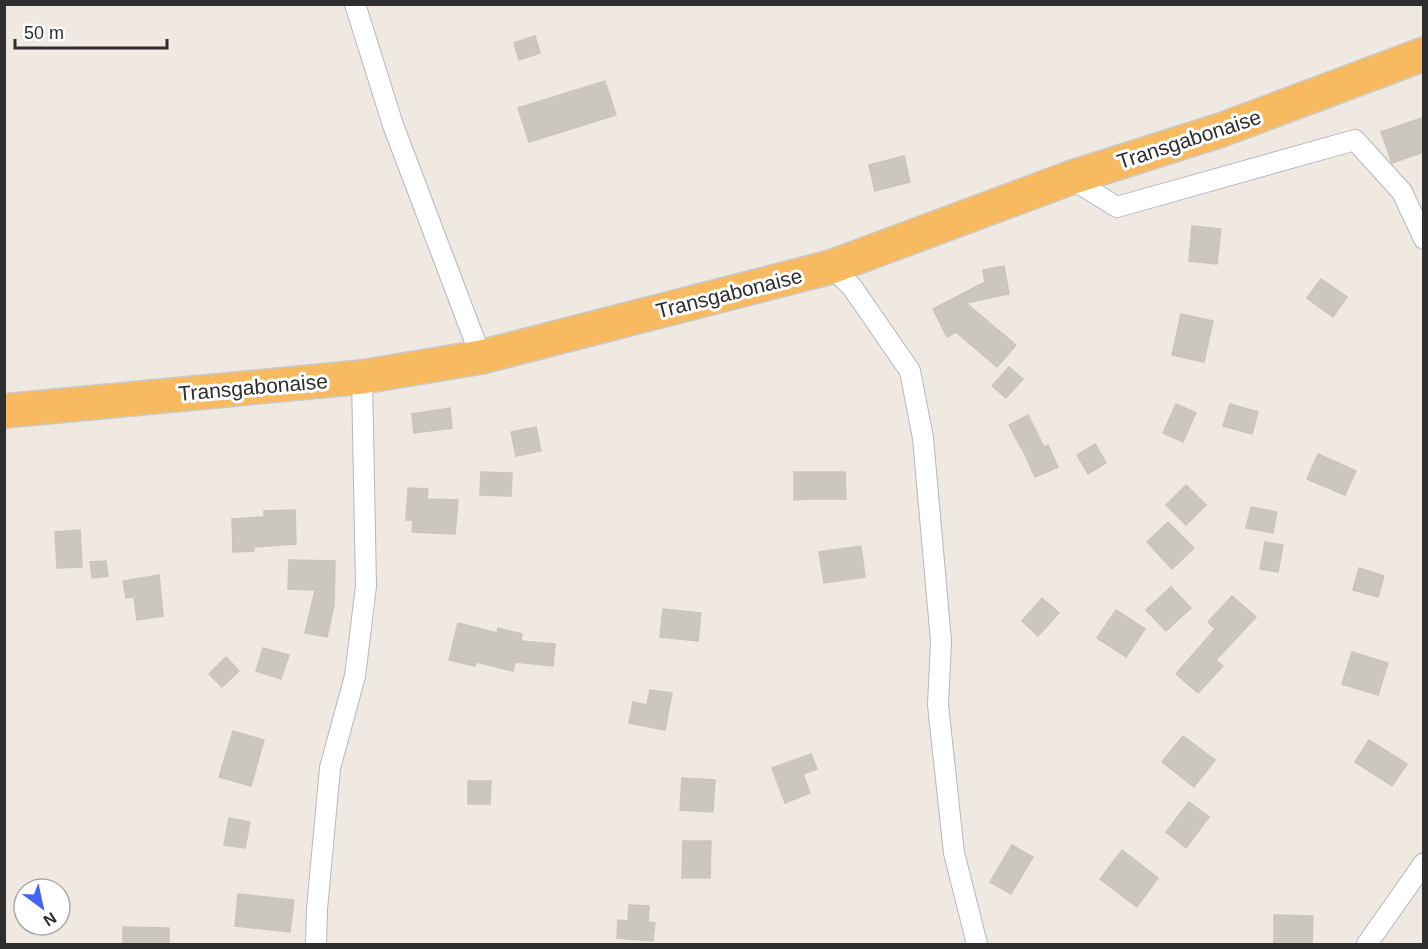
<svg xmlns="http://www.w3.org/2000/svg" width="1428" height="949" viewBox="0 0 1428 949" font-family="Arial,sans-serif">
<style>
.building{fill:#cbc7bf;stroke:#cbc5ba;stroke-width:1.5}
.lines{fill:none;stroke-linecap:round;stroke-linejoin:round}
.minor-casing{stroke:#b4b7c1;stroke-width:22}
.trunk-casing{stroke:#c9c9c9;stroke-width:36}
.minor{stroke:#fff;stroke-width:20}
.trunk{stroke:#f8ba60;stroke-width:33}
.labels{text-anchor:middle;dominant-baseline:central;stroke-width:6;stroke-linejoin:round;paint-order:stroke}
.street-label{font-size:21px;fill:#2e2e2e;stroke:#fff}
</style>
<rect width="100%" height="100%" fill="#efe9e1"/>
<!-- building -->
<g class="building">
<polygon points="535,36 540,53 519,60 514,43"/>
<polygon points="605,81 616,115 529,142 518,108"/>
<polygon points="1424,117 1424,152 1392,163 1381,132"/>
<polygon points="904,156 910,182 875,191 869,165"/>
<polygon points="1192,226 1221,229 1217,264 1189,261"/>
<polygon points="1004,266 1009,294 966,303 1016,345 997,367 956,332 947,337 933,309 985,282 983,270"/>
<polygon points="1321,279 1347,297 1333,317 1307,298"/>
<polygon points="1181,314 1213,321 1204,362 1172,355"/>
<polygon points="1009,367 1023,379 1006,398 992,386"/>
<polygon points="1176,404 1196,413 1183,442 1163,433"/>
<polygon points="1230,404 1258,412 1252,434 1223,426"/>
<polygon points="450,408 452,428 414,433 412,414"/>
<polygon points="1028,415 1044,447 1048,445 1058,467 1035,477 1022,448 1021,448 1009,425"/>
<polygon points="536,427 541,451 516,456 511,432"/>
<polygon points="1095,444 1106,463 1088,474 1077,455"/>
<polygon points="1318,454 1356,471 1345,495 1307,479"/>
<polygon points="481,472 512,473 511,496 480,495"/>
<polygon points="794,472 845,472 846,499 811,499 810,491 809,499 794,500"/>
<polygon points="1186,485 1206,505 1186,525 1166,505"/>
<polygon points="408,488 428,489 427,499 458,500 455,534 412,532 413,520 406,520"/>
<polygon points="1251,507 1277,512 1273,533 1246,528"/>
<polygon points="295,510 296,544 254,547 254,551 233,552 232,519 264,517 264,511"/>
<polygon points="1168,522 1194,548 1172,569 1147,542"/>
<polygon points="80,530 82,567 57,568 55,532"/>
<polygon points="1265,542 1283,545 1278,572 1260,569"/>
<polygon points="861,546 865,577 824,583 819,552"/>
<polygon points="289,560 335,561 334,605 327,637 305,633 315,590 288,589"/>
<polygon points="106,561 108,576 92,578 90,562"/>
<polygon points="1359,568 1384,576 1378,597 1353,590"/>
<polygon points="159,575 163,616 137,620 134,597 126,598 123,581"/>
<polygon points="1171,587 1191,608 1166,631 1146,610"/>
<polygon points="1232,596 1256,617 1216,660 1223,666 1198,693 1176,674 1215,629 1208,622"/>
<polygon points="1042,598 1059,613 1038,636 1022,621"/>
<polygon points="663,609 701,613 698,641 660,637"/>
<polygon points="1116,610 1145,629 1126,657 1097,638"/>
<polygon points="458,623 497,633 498,628 522,634 521,641 555,644 553,666 515,662 513,671 476,662 475,666 449,660"/>
<polygon points="263,648 289,655 281,679 256,671"/>
<polygon points="1352,652 1388,663 1378,695 1342,684"/>
<polygon points="226,657 239,671 222,687 209,674"/>
<polygon points="650,690 672,693 665,730 629,723 633,702 647,705"/>
<polygon points="233,731 264,740 251,786 219,777"/>
<polygon points="1183,736 1215,760 1194,787 1162,762"/>
<polygon points="1369,740 1407,764 1392,786 1355,762"/>
<polygon points="811,754 817,769 803,774 810,793 785,803 772,768"/>
<polygon points="682,778 715,780 713,812 680,810"/>
<polygon points="468,781 491,781 490,804 468,804"/>
<polygon points="1189,802 1209,817 1186,848 1166,832"/>
<polygon points="229,818 250,822 245,848 224,845"/>
<polygon points="683,841 711,841 710,878 682,878"/>
<polygon points="1012,845 1033,857 1011,894 990,882"/>
<polygon points="1122,850 1158,878 1137,907 1100,879"/>
<polygon points="238,894 294,900 290,932 235,926"/>
<polygon points="629,905 649,906 648,922 655,923 653,941 617,938 618,920 628,921"/>
<polygon points="1274,915 1313,916 1312,945 1274,945"/>
<polygon points="123,927 169,928 169,945 123,945"/>
</g>
<g class="lines">
<defs>
<g id="minor">
<polyline points="355,4 393,125 481,357"/>
<polyline points="1070,178 1117,207 1355,140 1402,192 1424,239"/>
<polyline points="831,267 852,287 910,371 923,438 941,641 938,705 954,853 977,944"/>
<polyline points="316,944 317,909 330,768 355,676 366,586 362,377"/>
<polyline points="1367,944 1424,863"/>
</g>
<polyline id="trunk" points="4,411 362,377 481,357 831,267 1070,178 1221,130 1424,54"/>
</defs>
<!-- minor casing -->
<use href="#minor" class="minor-casing"/>
<!-- trunk casing -->
<use href="#trunk" class="trunk-casing"/>
<!-- minor -->
<use href="#minor" class="minor"/>
<!-- trunk -->
<use href="#trunk" class="trunk"/>
</g>
<g class="labels">
<!-- street labels -->
<g class="street-label">
<text transform="translate(1189 139) rotate(-18)">Transgabonaise</text>
<text transform="translate(729 293) rotate(-14)">Transgabonaise</text>
<text transform="translate(253 387) rotate(-5)">Transgabonaise</text>
</g>
</g>
<!-- border -->
<rect width="1428" height="949" fill="none" stroke="#2e2e2e" stroke-width="12"/>
<!-- north arrow -->
<g transform="translate(42 907) rotate(147)"><circle r="28" fill="#ffffff" stroke="#ababab" stroke-width="1.5"/>
<path d="M0-4.5L10 22L0 15L-10 22Z" fill="#4264fb"/>
<text y="-9" font-size="16" font-weight="bold" text-anchor="middle" fill="#2e2e2e">N</text>
</g>
<!-- scale -->
<path d="M15 39v9h152v-9" fill="none" stroke="#2e2e2e" stroke-width="3"/>
<text x="24" y="39" font-size="18" fill="#2e2e2e" stroke="#ffffff" stroke-width="4.5" paint-order="stroke">50 m</text>
</svg>
